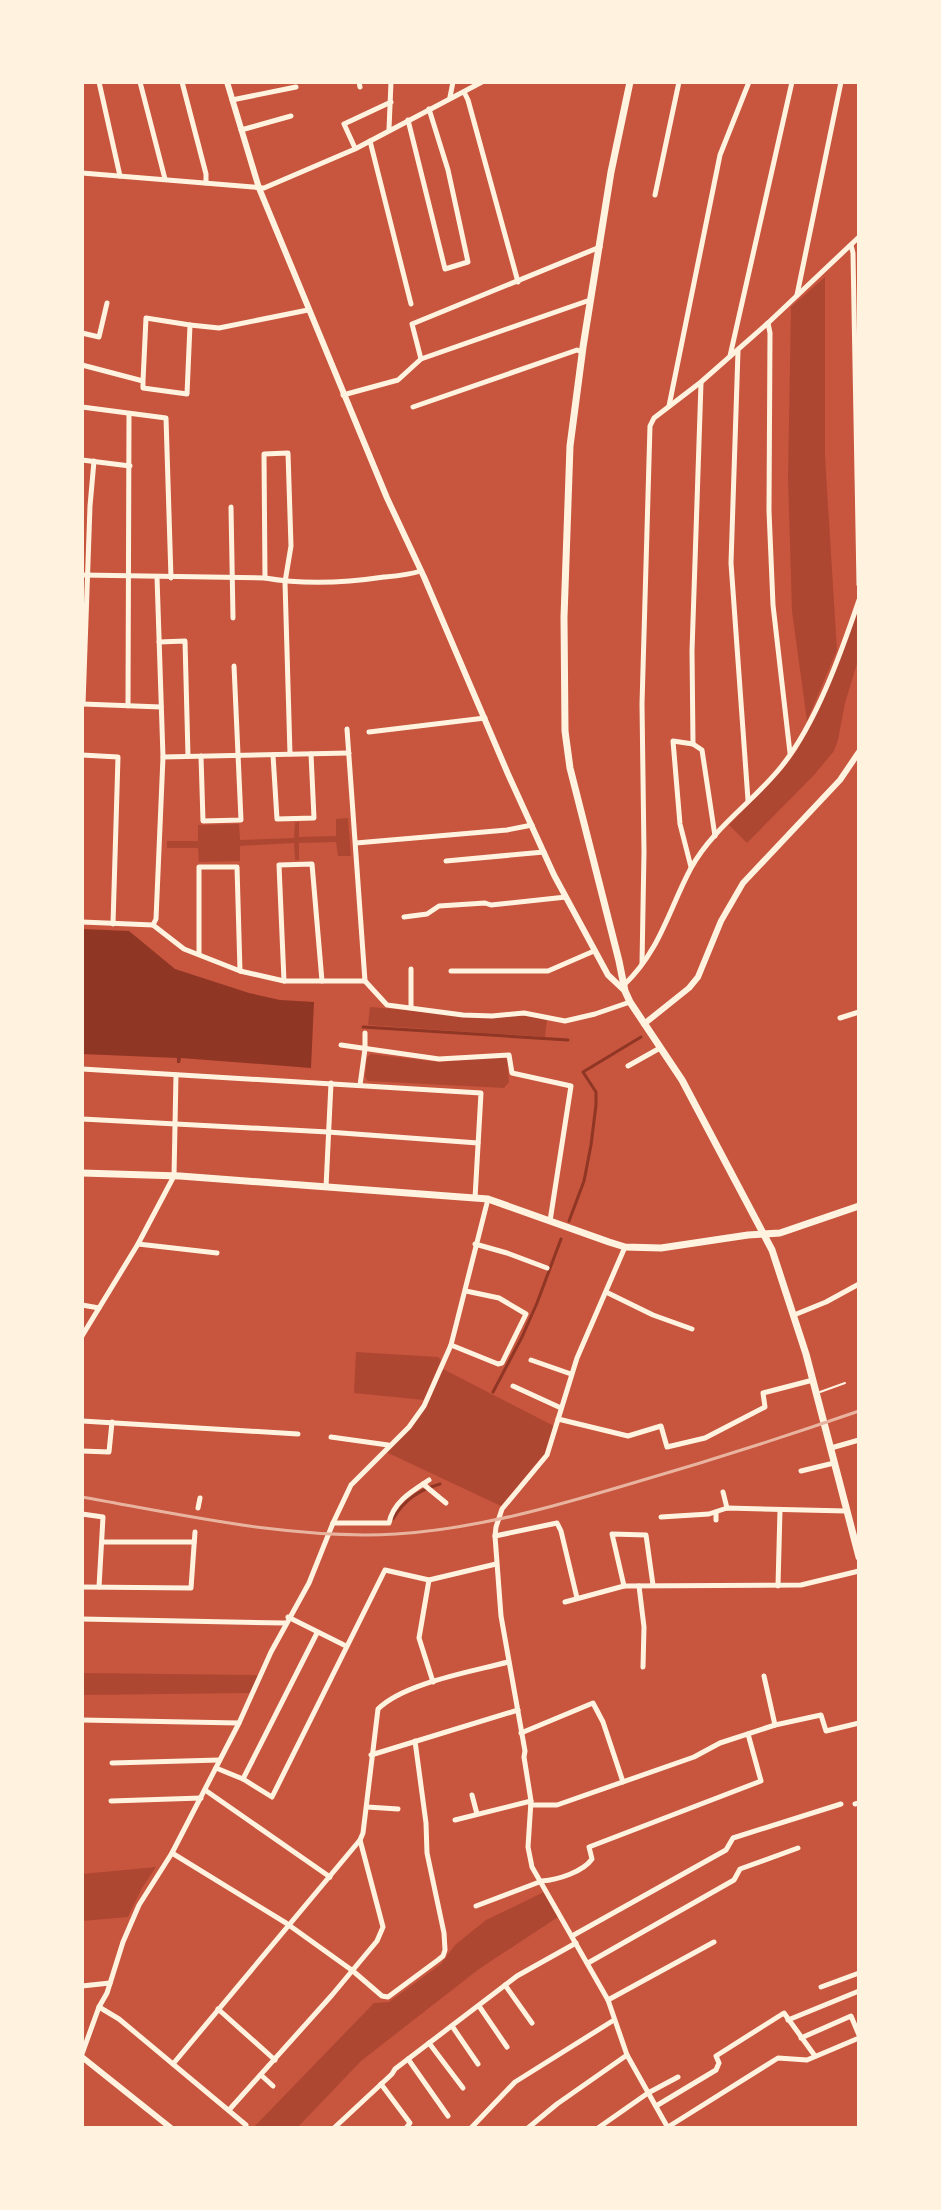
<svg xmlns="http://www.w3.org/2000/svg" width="941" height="2210" viewBox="0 0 941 2210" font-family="'Roboto Condensed',sans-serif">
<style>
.green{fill:#ae4732}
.water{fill:#8f3625}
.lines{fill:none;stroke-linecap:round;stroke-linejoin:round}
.stream{stroke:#8f3625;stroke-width:3}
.service{stroke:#fff3e0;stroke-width:2}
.minor{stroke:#fff3e0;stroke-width:5}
.tertiary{stroke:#fff3e0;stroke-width:6}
.primary{stroke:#fff3e0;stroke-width:7}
.rail{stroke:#e9b49f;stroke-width:3}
</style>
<rect width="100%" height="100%" fill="#c8553d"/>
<!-- green -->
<g class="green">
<polygon points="825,277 825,456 837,650 807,721 792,611 788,477 791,307"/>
<polygon points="859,610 859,657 845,703 838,740 834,751 814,775 747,843 729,825 783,769 796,752 809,729"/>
<polygon points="348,818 351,856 338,856 336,842 299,843 299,860 295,860 294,843 240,846 240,861 199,862 198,848 167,848 167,841 198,841 198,825 239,824 240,840 294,838 295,823 299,822 299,837 336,836 336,819"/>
<polygon points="370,1007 452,1014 535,1016 547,1019 545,1037 368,1025"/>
<polygon points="371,1054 439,1062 505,1057 507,1060 509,1082 504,1088 368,1081 365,1077 367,1057"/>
<polygon points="356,1352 438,1357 441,1360 424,1400 354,1393"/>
<polygon points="443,1369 554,1426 545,1453 501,1506 386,1452 405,1434"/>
<polygon points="82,1673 256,1675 258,1676 251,1693 82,1695"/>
<polygon points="156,1867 142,1888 128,1917 82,1921 82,1874"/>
<polygon points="544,1892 558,1917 479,1969 361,2061 297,2128 253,2128 374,2003 389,2002 441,1964 455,1945 486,1920"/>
</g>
<!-- water -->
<polygon class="water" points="82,929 129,931 175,969 249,993 280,1000 314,1002 311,1068 181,1058 180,1063 177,1063 177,1058 82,1054"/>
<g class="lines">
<!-- stream -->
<g class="stream">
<polyline points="363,1027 568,1040"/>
<polyline points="569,1221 584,1181 591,1145 596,1105 596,1092 583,1072 641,1037"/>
<polyline points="493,1392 522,1337 537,1303 561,1239"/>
<path d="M393,1519c11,-19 26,-29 47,-35"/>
</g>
<!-- service -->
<polyline class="service" points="820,1392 845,1383"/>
<!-- minor -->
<g class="minor">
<polyline points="99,82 120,176"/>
<polyline points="140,82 165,179"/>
<polyline points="182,82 206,174 206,183"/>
<polyline points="359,82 360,87"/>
<polyline points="464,92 468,100 518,282"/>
<polyline points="450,97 453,82"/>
<polyline points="232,100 296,87"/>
<polyline points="408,120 445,269 468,262 448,170 429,109"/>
<polyline points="389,129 391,82"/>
<polyline points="241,130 291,116"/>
<polyline points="370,141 411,304"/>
<polyline points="355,148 344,124 391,102"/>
<polyline points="82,173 264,188 355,149 482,82"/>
<polyline points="655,195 679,82"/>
<polyline points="851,245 853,253 859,585"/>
<polyline points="797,295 841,82"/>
<polyline points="768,323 770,333 769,511 773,605 790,753"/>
<polyline points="190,325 219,328 308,310"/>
<polyline points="82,333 99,337 107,303"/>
<polyline points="738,351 731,563 748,800"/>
<polyline points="730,356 792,82"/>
<polyline points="421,359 412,324 600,247"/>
<polyline points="82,365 143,381 143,388 187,394 190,325 146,318 143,381"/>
<polyline points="343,395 398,380 421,359 590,300"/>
<polyline points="669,406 720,155 749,82"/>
<polyline points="82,407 166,418 171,578"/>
<polyline points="413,407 577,350 582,352"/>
<polyline points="82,460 130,466"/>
<polyline points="231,507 233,618"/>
<path d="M82,575l183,3c40,7 79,5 119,-1 12,-1 25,-2 37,-6"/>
<polyline points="265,578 264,454 288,453 291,546 285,582 290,754"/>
<polyline points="159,642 185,641 188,756"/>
<polyline points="83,704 90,506 94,461"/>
<polyline points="83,704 161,707"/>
<polyline points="128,706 129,415"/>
<polyline points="369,732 485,718"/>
<polyline points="693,744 702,750 715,836"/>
<polyline points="82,755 118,757 113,924"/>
<polyline points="273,755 277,819 314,818 311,754"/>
<polyline points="201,756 203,821 241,820 234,666"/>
<polyline points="163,757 349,753"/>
<polyline points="356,843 507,830 532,825"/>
<polyline points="446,861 544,852"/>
<polyline points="691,867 680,824 673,741 693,744 692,651 701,383"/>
<polyline points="404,917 427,914 439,906 485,903 491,905 566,897"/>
<polyline points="82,922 153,925 184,949 240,971 284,981 365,981 347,729"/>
<polyline points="153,925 156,919 163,757 157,577"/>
<polyline points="199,954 199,867 237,867 240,971"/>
<polyline points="642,964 644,852 642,704 650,426 654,418 701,382 768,323 859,237"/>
<polyline points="411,969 411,1007"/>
<polyline points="451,971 548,971 594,951"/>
<polyline points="284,981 279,865 312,864 322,981"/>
<polyline points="365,981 387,1005 463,1015 492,1016 524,1013 565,1021 595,1014 630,1002"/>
<path d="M624,985c36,-34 45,-76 67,-117 22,-40 62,-66 90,-101 35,-43 60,-114 78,-167"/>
<polyline points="840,1018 859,1012"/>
<polyline points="341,1045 439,1059 509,1055 512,1073 571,1086 550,1221"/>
<polyline points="628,1066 660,1048"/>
<polyline points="82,1069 481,1093 475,1198"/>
<polyline points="360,1085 365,1049 365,1033"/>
<polyline points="82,1119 328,1132 478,1143"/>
<polyline points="326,1187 331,1083"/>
<polyline points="138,1244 217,1253"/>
<polyline points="475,1244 507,1253 547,1268"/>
<polyline points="625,1247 577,1358 547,1455 502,1509 496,1527 495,1536 501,1616 525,1751 524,1757 531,1801 528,1847 532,1867 608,2000 627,2055 668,2128"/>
<polyline points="606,1292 653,1315 692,1329"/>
<polyline points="82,1305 99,1308"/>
<polyline points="794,1315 826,1302 859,1284"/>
<polyline points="82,1336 138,1244 174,1176 176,1075"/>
<polyline points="451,1345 498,1364 502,1363 526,1314 499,1298 466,1291"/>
<polyline points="531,1360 571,1374"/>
<polyline points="513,1386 561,1408"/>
<polyline points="558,1419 628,1436 661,1426 667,1447 705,1438 765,1407 763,1393 813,1380"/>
<polyline points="82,1421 298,1434"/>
<polyline points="331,1437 388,1445"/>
<polyline points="831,1448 859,1440"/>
<polyline points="82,1451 109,1452 112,1422"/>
<polyline points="801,1471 834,1463"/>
<polyline points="423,1484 446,1503"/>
<polyline points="723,1492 727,1508"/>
<polyline points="198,1508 200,1498"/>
<polyline points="716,1512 716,1520"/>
<polyline points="82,1514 103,1517 99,1587"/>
<polyline points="661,1517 709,1514 727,1508 846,1511"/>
<path d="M333,1523h56c4,-21 23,-32 40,-43"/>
<polyline points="495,1536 557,1523 561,1531 577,1598"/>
<polyline points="102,1542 194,1542"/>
<polyline points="429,1580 419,1638 433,1682"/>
<polyline points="624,1586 612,1534 646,1535 653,1585"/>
<polyline points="639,1586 644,1627 643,1667"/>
<polyline points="778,1586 780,1510"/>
<polyline points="82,1587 191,1588 195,1532"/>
<polyline points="565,1602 624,1586 801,1585 859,1571"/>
<polyline points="288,1617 346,1646"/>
<polyline points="82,1619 285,1623"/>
<polyline points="82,1720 239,1723"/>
<polyline points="775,1725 821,1715 826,1731 859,1723"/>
<polyline points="521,1733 593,1703 603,1722 623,1782"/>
<polyline points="371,1755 518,1710"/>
<polyline points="112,1763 219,1760"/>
<polyline points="216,1768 243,1779 272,1797 385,1570 429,1580 496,1564"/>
<polyline points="243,1779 317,1633"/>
<polyline points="205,1790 330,1877"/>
<polyline points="472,1795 477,1814"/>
<polyline points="111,1801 201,1798"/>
<polyline points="855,1804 859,1803"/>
<polyline points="531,1805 557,1805 694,1757 720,1743 775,1725 764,1676"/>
<polyline points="367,1807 398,1809"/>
<polyline points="455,1820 531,1801"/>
<polyline points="172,1853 286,1923 353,1971 382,1996 388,1997 438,1960 443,1956 445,1950 444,1933 427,1853 426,1823 415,1741"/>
<path d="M476,1906l66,-25c15,-1 41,-9 50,-22l-3,-12 172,-66 -13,-47"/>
<polyline points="572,1936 726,1850 733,1838 841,1804"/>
<polyline points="588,1963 734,1880 740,1869 798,1848"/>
<polyline points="505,1985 532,2023"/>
<polyline points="82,1986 110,1983"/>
<polyline points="821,1987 859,1973"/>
<polyline points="608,2000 714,1942"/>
<polyline points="479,2006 507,2047"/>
<polyline points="99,2007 119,2019 246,2125"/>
<polyline points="218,2009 275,2060"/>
<polyline points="788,2020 859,1991"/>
<polyline points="452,2026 478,2064"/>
<polyline points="801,2038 851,2016 859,2035"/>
<polyline points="429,2043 463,2088"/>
<polyline points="82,2054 99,2007 107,1993 123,1942 139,1905 172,1853 239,1723 271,1652 309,1583 333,1523 351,1485 409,1427 424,1406 451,1345 488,1199"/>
<polyline points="408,2059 448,2116"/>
<polyline points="173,2064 360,1840"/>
<polyline points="261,2075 273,2086"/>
<polyline points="381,2084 410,2123 406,2128"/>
<polyline points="656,2106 716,2070 719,2063 716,2056 784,2013 815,2056"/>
<path d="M229,2110l103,-115 45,-54 6,-14 -23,-87 3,-7 15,-124c26,-26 93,-37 130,-47"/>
<polyline points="668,2127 778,2058 807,2060 859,2038"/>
<polyline points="334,2128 392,2074 395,2069 517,1976 576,1943"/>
<polyline points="471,2128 515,2082 614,2020"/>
<polyline points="528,2128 557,2104 627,2055"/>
<polyline points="598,2128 648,2093 678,2077"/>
</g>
<!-- tertiary -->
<g class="tertiary">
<polyline points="227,82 259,188 387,498 424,577 508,774 554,875 608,975 625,991"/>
<polyline points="644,1024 689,988 698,977 721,921 743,883 840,780 859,752"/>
<polyline points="82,2057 171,2128"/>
</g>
<!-- primary -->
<g class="primary">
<polyline points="630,82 611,172 583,347 570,446 564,617 565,731 570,768 619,961 625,991 630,1002 682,1080 772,1250 806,1354 859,1557"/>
<polyline points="82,1173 180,1176 488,1199 609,1242 625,1247 661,1248 748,1235 780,1233 859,1206"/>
</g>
<!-- rail -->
<path class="rail" d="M82,1497c101,18 211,43 314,37 81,-5 160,-28 237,-51 76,-22 151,-46 226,-72"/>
</g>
<!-- border -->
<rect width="941" height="2210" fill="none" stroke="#fff3e0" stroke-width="168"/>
</svg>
